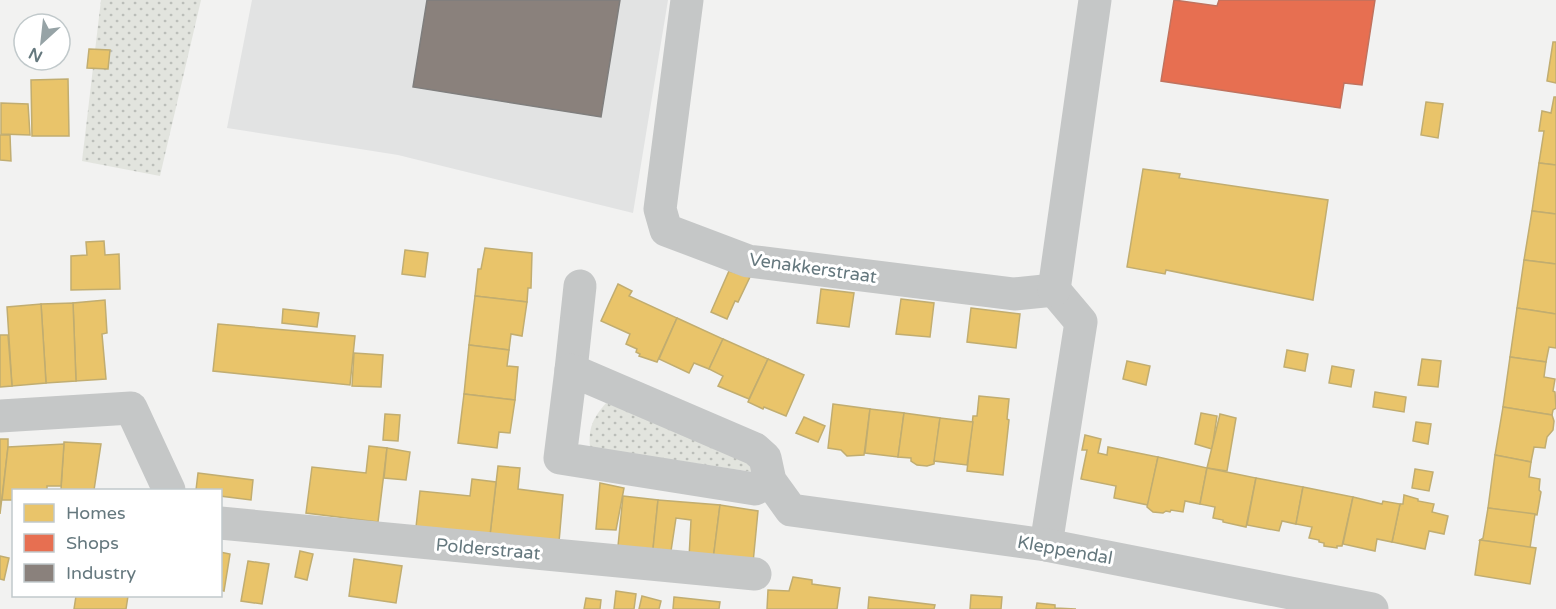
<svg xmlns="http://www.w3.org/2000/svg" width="1556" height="609" viewBox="0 0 1556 609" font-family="'Varela Round',sans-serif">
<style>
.built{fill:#e2e3e3}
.grass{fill:url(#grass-dots)}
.homes{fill:#e9c46a;stroke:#c1ad70;stroke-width:1.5}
.shops{fill:#e76f51;stroke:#c0725e;stroke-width:1.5}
.industry{fill:#8a817c;stroke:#7f7e7d;stroke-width:1.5}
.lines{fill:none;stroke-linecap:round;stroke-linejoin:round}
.street{stroke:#c5c7c7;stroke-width:33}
.labels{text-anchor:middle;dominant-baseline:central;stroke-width:6;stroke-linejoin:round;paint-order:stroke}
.street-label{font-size:18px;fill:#65787e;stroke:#fff}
</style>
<defs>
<pattern id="grass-dots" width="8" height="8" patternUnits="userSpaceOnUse" patternTransform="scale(1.5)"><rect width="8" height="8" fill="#e2e4de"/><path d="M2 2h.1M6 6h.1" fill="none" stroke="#bbbeb9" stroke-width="1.8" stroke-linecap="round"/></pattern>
</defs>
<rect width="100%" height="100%" fill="#f2f2f1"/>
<!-- built -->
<polygon class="built" points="252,0 668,0 633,213 398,155 227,128"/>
<!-- grass -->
<g class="grass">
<polygon points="101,0 201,0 160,176 82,161"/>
<path d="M606,403l137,51 11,18 -164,-24c-2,-20 3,-30 16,-45z"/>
</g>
<!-- homes -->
<g class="homes">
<polygon points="1553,42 1556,42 1556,83 1547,81"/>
<polygon points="89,49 110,50 108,69 87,68"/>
<polygon points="68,79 69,136 32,136 31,80"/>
<polygon points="1554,97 1556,97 1556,165 1539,163 1544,131 1539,131 1542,111 1551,113"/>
<polygon points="1426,102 1443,104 1438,138 1421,135"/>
<polygon points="1,103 28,104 30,135 1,134"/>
<polygon points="0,135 10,135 11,161 0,160"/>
<polygon points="1539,163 1556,165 1556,214 1532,211"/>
<polygon points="1143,169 1180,174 1179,178 1328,200 1313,300 1166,270 1165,274 1127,267"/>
<polygon points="1532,211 1556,214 1556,264 1524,260"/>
<polygon points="104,241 105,255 119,254 120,289 71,290 71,256 87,255 86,242"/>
<polygon points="485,248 532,253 531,288 528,288 527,302 475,296 478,269 481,269"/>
<polygon points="405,250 428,253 425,277 402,274"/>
<polygon points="1524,260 1556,264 1556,314 1517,308"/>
<polygon points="729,271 750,277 738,302 735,301 727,319 711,312"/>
<polygon points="618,284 632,291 629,296 677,318 657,362 639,356 640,354 636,352 637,349 626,344 630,334 601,321"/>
<polygon points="821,289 854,293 849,327 817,323"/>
<polygon points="475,296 527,302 522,336 511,334 509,350 469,345"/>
<polygon points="901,299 934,303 930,337 896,334"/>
<polygon points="105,300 107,333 102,334 106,379 76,381 73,303"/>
<polygon points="73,303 76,381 46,383 41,304"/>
<polygon points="41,304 46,383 12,386 7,307"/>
<polygon points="971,308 1020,314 1016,348 967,342"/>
<polygon points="1517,308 1556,314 1556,348 1549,347 1546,362 1510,357"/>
<polygon points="283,309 319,313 317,327 282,323"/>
<polygon points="677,318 723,339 709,369 694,363 689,373 659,359"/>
<polygon points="218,324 355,336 350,385 213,371"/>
<polygon points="0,335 8,335 12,386 0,387"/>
<polygon points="723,339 768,359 749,399 718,386 723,376 709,369"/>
<polygon points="469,345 509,350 507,366 518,367 515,400 464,394"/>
<polygon points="1287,350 1308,354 1305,371 1284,367"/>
<polygon points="354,353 383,355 381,387 352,386"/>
<polygon points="1510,357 1546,362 1544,377 1555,379 1553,391 1555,392 1556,408 1553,410 1552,415 1503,407"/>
<polygon points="768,359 804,375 786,416 764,407 763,409 748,402"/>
<polygon points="1422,359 1441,361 1438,387 1418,385"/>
<polygon points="1127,361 1150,366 1146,385 1123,379"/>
<polygon points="1332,366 1354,370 1351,387 1329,383"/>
<polygon points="1375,392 1406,397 1404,412 1373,407"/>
<polygon points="464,394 515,400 510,433 499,432 497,448 458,443"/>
<polygon points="979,396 1009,399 1007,419 1009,420 1003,475 967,471 973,416 977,416"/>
<polygon points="833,404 870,409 864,455 847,456 841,450 828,448"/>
<polygon points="1503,407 1552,415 1554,421 1553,430 1547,437 1545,448 1534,447 1531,462 1495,455"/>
<polygon points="870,409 904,413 898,457 865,453"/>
<polygon points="904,413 940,418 934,464 927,466 917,465 911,461 911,458 898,457"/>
<polygon points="1201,413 1217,416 1212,449 1195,444"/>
<polygon points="385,414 400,415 398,441 383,440"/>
<polygon points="1220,414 1236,418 1227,471 1207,468"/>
<polygon points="804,417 825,426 818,442 796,433"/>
<polygon points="940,418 973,422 967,465 934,461"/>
<polygon points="1416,422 1431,424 1428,444 1413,441"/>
<polygon points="1085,435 1101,439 1098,453 1107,455 1108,447 1158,457 1148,505 1114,498 1116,486 1081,479 1087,450 1082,450"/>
<polygon points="0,439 8,439 8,447 0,514"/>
<polygon points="64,442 101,444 94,490 61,490"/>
<polygon points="64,444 61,486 47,486 47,490 14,490 14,508 13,500 2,500 8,447"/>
<polygon points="369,446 387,448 378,522 306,513 312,467 366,473"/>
<polygon points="387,448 410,452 406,480 384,478"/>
<polygon points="1495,455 1531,462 1529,477 1540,479 1539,490 1541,492 1537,515 1488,508"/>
<polygon points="1158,457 1207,468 1200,504 1185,501 1183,512 1171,510 1170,512 1166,511 1163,513 1153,512 1147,507"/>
<polygon points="498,466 520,468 518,489 563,495 559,542 490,535"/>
<polygon points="1207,468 1256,478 1246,527 1223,522 1223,520 1213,518 1215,507 1200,504"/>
<polygon points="1415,469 1433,472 1429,491 1412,488"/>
<polygon points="198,473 253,480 251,500 220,496 220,490 196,490"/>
<polygon points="1256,478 1303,487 1296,524 1282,521 1279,531 1247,525"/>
<polygon points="472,479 496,482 490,535 416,527 420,491 470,496"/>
<polygon points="600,483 624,488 616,530 596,529"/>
<polygon points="1303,487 1353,497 1342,546 1337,546 1337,548 1324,546 1324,543 1319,542 1319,540 1309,538 1312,527 1296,524"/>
<polygon points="1404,495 1418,499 1418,501 1434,504 1432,512 1448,516 1444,534 1429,531 1425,549 1392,542 1400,504 1403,504"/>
<polygon points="623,496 658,500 653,549 618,546"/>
<polygon points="1353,497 1382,504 1383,501 1400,504 1392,542 1377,539 1375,551 1343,544"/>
<polygon points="658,500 720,505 713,560 689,558 691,520 676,518 671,551 653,549"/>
<polygon points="720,505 758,511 753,563 713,560"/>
<polygon points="1488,508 1535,514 1530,548 1480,540 1483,538"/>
<polygon points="1480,540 1536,548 1530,584 1475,575"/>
<polygon points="300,551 313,554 307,580 295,577"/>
<polygon points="220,552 230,554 224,591 220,590"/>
<polygon points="0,556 9,558 4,580 0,579"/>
<polygon points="354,559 402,566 396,603 349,596"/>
<polygon points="248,561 269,564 262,604 241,601"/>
<polygon points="793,577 812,580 812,584 840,588 837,609 767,609 768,590 789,591"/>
<polygon points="616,591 636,594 634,609 614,609"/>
<polygon points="971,595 1002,597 1001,609 970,609"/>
<polygon points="76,596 128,596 126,609 74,609"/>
<polygon points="642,596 661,601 659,609 639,609"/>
<polygon points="674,597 720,602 719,609 673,609"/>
<polygon points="869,597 935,605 934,609 868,609"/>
<polygon points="586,598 601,600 600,609 584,609"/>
<polygon points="1037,603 1055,605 1055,608 1076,609 1036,609"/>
</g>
<!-- shops -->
<polygon class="shops" points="1174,0 1217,6 1219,0 1375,0 1362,85 1344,83 1340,108 1161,81"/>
<!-- industry -->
<polygon class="industry" points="427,0 620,0 601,117 413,87"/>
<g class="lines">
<!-- street -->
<g class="street">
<polyline points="687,0 660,209 666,230 748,261 1014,294 1054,290 1081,322 1046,545"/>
<polyline points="1054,290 1095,0"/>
<polyline points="571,370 580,286"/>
<polyline points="0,416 131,408 169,490"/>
<polyline points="770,481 755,489 560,458 571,370 755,449 765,458 770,481 791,510 1046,545 1372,609"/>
<polyline points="220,523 755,574"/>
</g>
</g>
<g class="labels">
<!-- street labels -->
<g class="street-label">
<text transform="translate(813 268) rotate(8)">Venakkerstraat</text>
<text transform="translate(488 549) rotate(5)">Polderstraat</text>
<text transform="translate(1065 550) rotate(10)">Kleppendal</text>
</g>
</g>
<!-- legend -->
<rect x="12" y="489" width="210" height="108" fill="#ffffff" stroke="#c1c9cb" stroke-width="1.5"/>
<rect x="24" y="504" width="30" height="18" fill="#e9c46a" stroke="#c1c9cb" stroke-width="1.5"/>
<text x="66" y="519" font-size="18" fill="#65787e">Homes</text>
<rect x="24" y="534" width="30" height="18" fill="#e76f51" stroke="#c1c9cb" stroke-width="1.5"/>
<text x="66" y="549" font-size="18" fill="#65787e">Shops</text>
<rect x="24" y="564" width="30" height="18" fill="#8a817c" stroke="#c1c9cb" stroke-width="1.5"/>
<text x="66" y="579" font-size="18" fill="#65787e">Industry</text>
<!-- north arrow -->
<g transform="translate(42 42) rotate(207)"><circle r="28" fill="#ffffff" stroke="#c1c9cb" stroke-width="1.5"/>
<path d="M0-4.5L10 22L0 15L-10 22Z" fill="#96a3a6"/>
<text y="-9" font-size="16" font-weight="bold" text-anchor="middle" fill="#65787e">N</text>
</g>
</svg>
